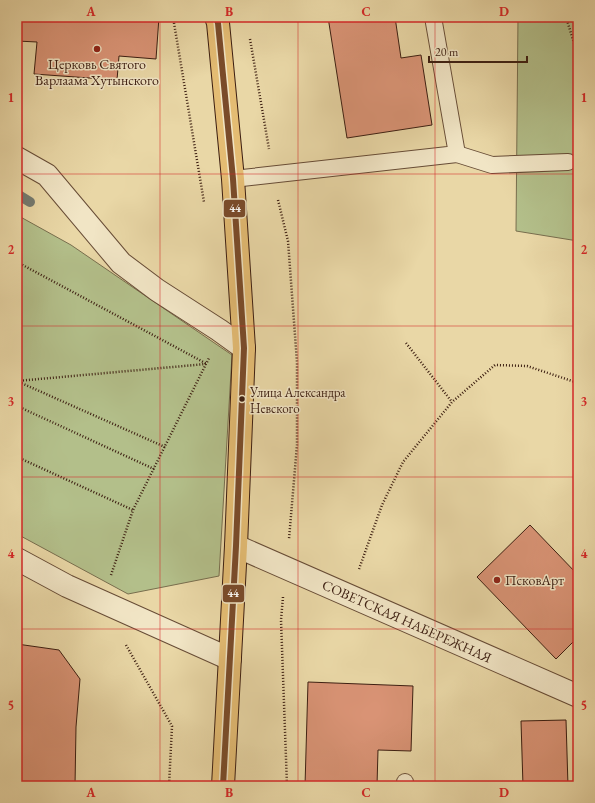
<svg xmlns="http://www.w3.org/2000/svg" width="595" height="803" viewBox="0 0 595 803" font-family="'EB Garamond',serif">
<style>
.green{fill:#b3bf8a;stroke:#786e4e}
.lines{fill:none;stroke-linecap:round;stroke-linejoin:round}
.stream{stroke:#747a70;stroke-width:10}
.building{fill:#d99375;stroke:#3c1e11}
.service-casing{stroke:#674c36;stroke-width:18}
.pedestrian-casing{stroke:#674c36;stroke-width:24}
.minor-casing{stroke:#674c36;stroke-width:24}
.primary-casing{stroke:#3c1e11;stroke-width:24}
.path{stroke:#3c1e11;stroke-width:2.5;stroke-dasharray:1 2;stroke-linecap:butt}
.service{stroke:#f1e5c5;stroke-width:16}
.pedestrian{stroke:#f1e5c5;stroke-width:22}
.minor{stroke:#f1e5c5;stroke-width:22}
.primary{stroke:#e4bc73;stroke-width:22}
.bus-1-casing{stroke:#f1e5c5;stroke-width:9}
.bus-1{stroke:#7a4b2a;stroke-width:6}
.grid{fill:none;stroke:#d62828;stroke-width:1;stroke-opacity:0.55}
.poi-dot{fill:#8f2418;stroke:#f1e5c5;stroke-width:1.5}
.bus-dot{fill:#3c1e11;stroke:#f1e5c5;stroke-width:1.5}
.labels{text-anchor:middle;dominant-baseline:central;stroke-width:3;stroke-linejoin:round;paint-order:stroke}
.bus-label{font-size:13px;fill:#3c1e11;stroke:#f1e5c5;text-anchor:start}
.poi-label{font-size:14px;fill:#3c1e11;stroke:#f1e5c5}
.street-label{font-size:14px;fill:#3c1e11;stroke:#f1e5c5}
.line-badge{stroke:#f1e5c5;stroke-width:1.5}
.badge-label{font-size:11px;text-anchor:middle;font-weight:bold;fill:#fff}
.neatline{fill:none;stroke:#d62828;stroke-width:1.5}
.grid-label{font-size:13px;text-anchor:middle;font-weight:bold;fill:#d62828}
</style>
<rect width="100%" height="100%" fill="#e9d7a6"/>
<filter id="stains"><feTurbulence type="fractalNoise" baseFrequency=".005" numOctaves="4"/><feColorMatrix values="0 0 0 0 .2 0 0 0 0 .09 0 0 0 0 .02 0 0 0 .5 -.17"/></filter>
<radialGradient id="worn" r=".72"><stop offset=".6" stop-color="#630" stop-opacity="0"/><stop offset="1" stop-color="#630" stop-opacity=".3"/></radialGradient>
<!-- green -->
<g class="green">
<polygon points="518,17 578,17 578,241 516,231"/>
<polygon points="17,215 71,245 232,355 219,576 128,594 17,534"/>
</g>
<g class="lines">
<!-- stream -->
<polyline class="stream" points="17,194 30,202"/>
</g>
<!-- building -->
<g class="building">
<polygon points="17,17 159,17 156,59 119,56 117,80 34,74 37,42 17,41"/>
<polygon points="328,17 395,17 401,58 421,55 432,125 347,138"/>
<polygon points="530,525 578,575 578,637 556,659 477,577"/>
<polygon points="17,644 59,650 80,679 76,727 75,786 17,786"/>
<polygon points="308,682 413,686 411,751 378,750 377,786 305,786"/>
<polygon points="566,720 568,786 523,786 521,721"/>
</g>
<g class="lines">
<defs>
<g id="service">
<polyline points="457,154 492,165 568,162"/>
<polyline points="233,179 457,154 433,17"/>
<polyline points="405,786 405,782"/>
</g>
<polyline id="pedestrian" points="17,158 47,175 121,263 157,290 219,330 244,348"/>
<g id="minor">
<polyline points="236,546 578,696"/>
<polyline points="17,559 67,586 230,659"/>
</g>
<polyline id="primary" points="216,17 218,23 233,179 244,348 236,546 223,786"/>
</defs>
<!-- service casing -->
<use href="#service" class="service-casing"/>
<!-- pedestrian casing -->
<use href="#pedestrian" class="pedestrian-casing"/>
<!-- minor casing -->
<use href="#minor" class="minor-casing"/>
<!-- primary casing -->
<use href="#primary" class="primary-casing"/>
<!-- path -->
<g class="path">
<polyline points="173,17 204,202"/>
<polyline points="566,17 578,56"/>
<polyline points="250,39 269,149"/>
<polyline points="278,200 288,241 297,362 297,445 289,539"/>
<polyline points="17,262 207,364"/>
<polyline points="406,343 452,402"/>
<polyline points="17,381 206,364"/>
<polyline points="19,382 165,447"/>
<polyline points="17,406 154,469"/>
<polyline points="17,457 133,510"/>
<polyline points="359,569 382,505 403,462 452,402 495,365 527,366 578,383"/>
<polyline points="111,575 133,510 209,358"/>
<polyline points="283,597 281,620 287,786"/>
<polyline points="126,645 172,726 169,786"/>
</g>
<!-- service -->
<use href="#service" class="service"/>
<!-- pedestrian -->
<use href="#pedestrian" class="pedestrian"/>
<!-- minor -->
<use href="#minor" class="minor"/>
<!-- primary -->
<use href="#primary" class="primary"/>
<defs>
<polyline id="bus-1" points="216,17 218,23 233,179 244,348 236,546 223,786"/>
</defs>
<!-- bus-1 casing -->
<use href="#bus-1" class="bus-1-casing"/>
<!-- bus-1 -->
<use href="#bus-1" class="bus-1"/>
</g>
<!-- grid -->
<path class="grid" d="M160,17v769M298,17v769M435,17v769M17,174h561M17,326h561M17,477h561M17,629h561"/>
<!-- markers -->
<g class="poi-dot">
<circle cx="97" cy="49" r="4"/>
<circle cx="497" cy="580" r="4"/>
</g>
<circle class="bus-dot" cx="242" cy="399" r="3.5"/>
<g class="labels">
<!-- bus labels -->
<g class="bus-label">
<text x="250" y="392">Улица Александра<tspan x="250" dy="16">Невского</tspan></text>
</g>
<!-- poi labels -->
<g class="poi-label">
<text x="97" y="64">Церковь Святого<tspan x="97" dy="16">Варлаама Хутынского</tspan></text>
<text x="505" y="580" text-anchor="start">ПсковАрт</text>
</g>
<!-- street labels -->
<g class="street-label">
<text transform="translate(407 621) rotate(24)">СОВЕТСКАЯ НАБЕРЕЖНАЯ</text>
</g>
</g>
<g class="line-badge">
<rect x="223" y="199" width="23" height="19" rx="4" fill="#7a4b2a"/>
<rect x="222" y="584" width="23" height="19" rx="4" fill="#7a4b2a"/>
</g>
<g class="badge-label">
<text x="235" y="212">44</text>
<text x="233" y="597">44</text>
</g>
<!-- margin -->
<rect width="595" height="803" fill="none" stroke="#e9d7a6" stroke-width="44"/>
<!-- scale -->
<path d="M429 56v6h98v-6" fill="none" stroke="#3c1e11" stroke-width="2"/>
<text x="435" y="56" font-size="12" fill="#3c1e11" stroke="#f1e5c5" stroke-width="3" paint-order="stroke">20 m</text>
<rect x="22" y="22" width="551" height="759" class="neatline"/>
<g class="grid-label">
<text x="91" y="16">A</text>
<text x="229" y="16">B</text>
<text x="366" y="16">C</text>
<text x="504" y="16">D</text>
<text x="11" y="102">1</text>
<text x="584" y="102">1</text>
<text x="11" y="254">2</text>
<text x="584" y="254">2</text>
<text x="11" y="406">3</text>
<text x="584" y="406">3</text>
<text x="11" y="558">4</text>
<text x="584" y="558">4</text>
<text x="11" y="710">5</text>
<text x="584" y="710">5</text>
<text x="91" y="797">A</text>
<text x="229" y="797">B</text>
<text x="366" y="797">C</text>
<text x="504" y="797">D</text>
</g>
<rect width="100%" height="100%" filter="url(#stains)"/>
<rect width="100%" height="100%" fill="url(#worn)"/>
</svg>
